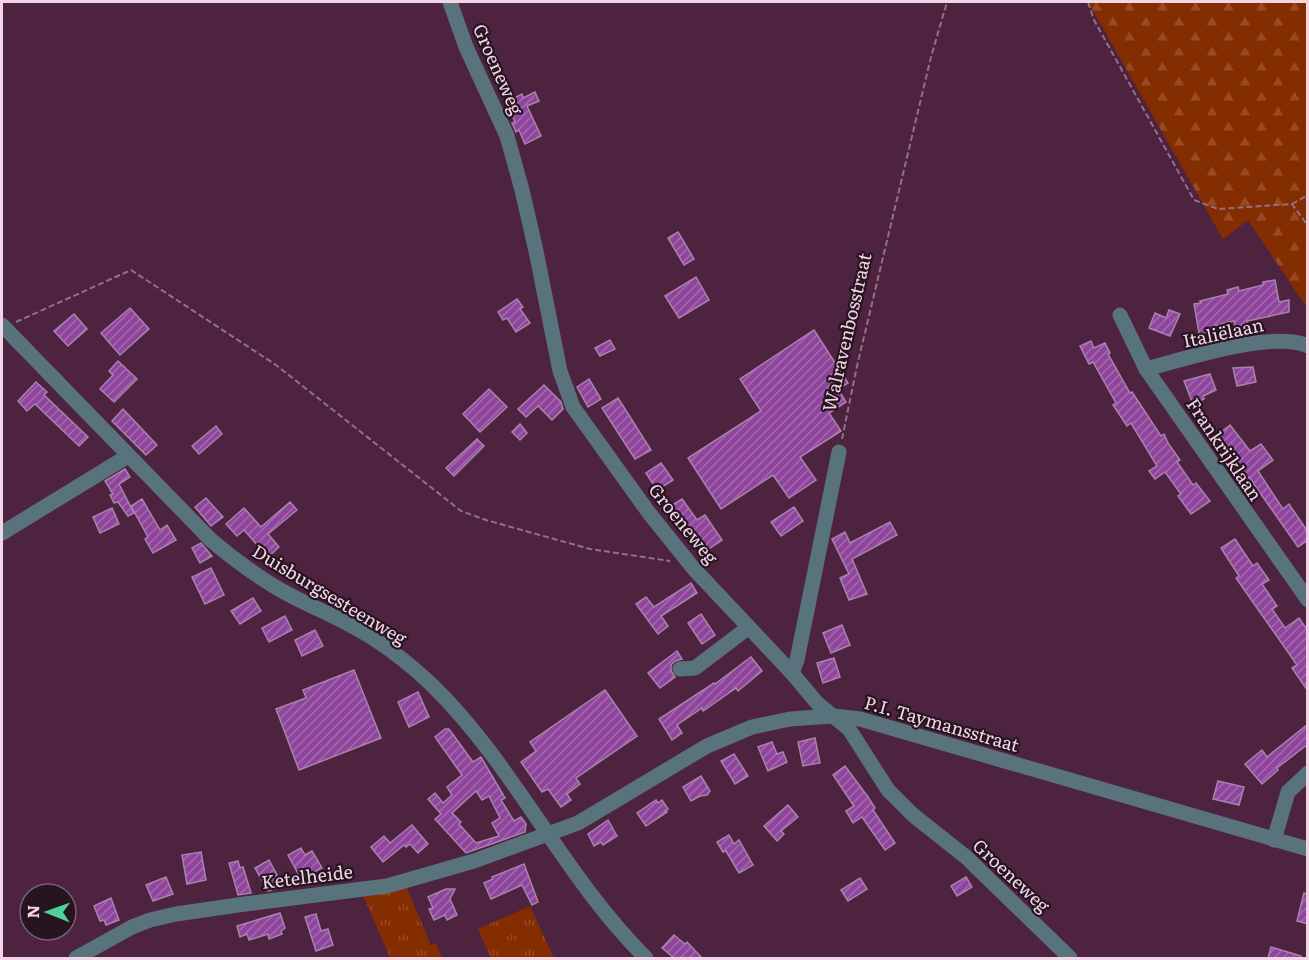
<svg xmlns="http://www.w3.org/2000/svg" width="1309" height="960" viewBox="0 0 1309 960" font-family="Literata,serif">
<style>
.grass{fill:url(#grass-tufts)}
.forest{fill:url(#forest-firs)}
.building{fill:url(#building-hatch);stroke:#a883ae;stroke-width:1.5;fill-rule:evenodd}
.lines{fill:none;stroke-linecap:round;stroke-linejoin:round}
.path{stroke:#947086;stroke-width:2;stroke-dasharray:6 3;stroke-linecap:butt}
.minor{stroke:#59737d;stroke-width:15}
.labels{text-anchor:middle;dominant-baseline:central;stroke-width:4.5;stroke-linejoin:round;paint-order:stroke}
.street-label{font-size:18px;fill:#f2d6e6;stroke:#271421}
</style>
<defs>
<pattern id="grass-tufts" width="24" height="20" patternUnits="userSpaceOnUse" patternTransform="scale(1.5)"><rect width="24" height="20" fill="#842d00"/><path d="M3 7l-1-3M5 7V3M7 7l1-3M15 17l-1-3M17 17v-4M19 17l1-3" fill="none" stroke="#964b25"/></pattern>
<pattern id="forest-firs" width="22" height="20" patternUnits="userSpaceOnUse" patternTransform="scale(1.5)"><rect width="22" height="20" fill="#842d00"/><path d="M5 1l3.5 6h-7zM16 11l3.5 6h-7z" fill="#964b25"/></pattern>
<pattern id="building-hatch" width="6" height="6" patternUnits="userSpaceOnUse" patternTransform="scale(1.5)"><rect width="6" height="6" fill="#90459d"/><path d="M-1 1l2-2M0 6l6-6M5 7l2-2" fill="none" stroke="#a568af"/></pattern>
</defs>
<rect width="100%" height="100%" fill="#4d233f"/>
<!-- grass -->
<g class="grass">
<polygon points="406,886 431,945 436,943 442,958 390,958 363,895"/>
<polygon points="530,906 554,958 491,958 478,929"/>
</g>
<!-- forest -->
<polygon class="forest" points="1088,2 1307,2 1307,308 1248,220 1223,239"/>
<!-- building -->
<g class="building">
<polygon points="535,92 539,101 527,106 541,136 525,144 519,130 516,132 512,123 515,122 506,102 522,94 523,98"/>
<polygon points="678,232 694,259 684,265 668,238"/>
<polygon points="696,277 709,300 679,318 665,296"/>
<polygon points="1275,280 1279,302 1289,300 1289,312 1247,321 1247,324 1235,327 1234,321 1213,326 1214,331 1201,334 1199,333 1194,304 1201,303 1200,301 1228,294 1227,290 1238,287 1239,291 1263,285 1263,282"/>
<polygon points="517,299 523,307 520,309 530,323 516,332 507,318 503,320 498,312"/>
<polygon points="130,308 149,329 120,355 101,333"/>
<polygon points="1169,310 1180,314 1170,336 1149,328 1155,313 1166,318"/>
<polygon points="74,314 87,329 68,346 54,331"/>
<polygon points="814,330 848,383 838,389 846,402 829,413 841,431 800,457 816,480 789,498 773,475 721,509 688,458 761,411 740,379"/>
<polygon points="610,340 615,349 600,356 595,348"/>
<polygon points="1091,341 1094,348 1105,343 1110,353 1108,354 1130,393 1132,392 1161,436 1164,434 1168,443 1180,460 1177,462 1193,485 1196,483 1210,501 1191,514 1178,496 1181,494 1165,472 1155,479 1149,471 1157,466 1131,423 1127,426 1113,405 1116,403 1093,362 1089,364 1080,346"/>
<polygon points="118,361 137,379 114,402 100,389 113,375 109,371"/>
<polygon points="1253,367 1256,382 1237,386 1233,368"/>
<polygon points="1210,374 1216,390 1203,396 1204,399 1193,404 1184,381"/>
<polygon points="589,379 601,399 588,407 577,387"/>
<polygon points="36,382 47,392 44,395 88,437 79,446 35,404 27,411 18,401"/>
<polygon points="544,385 561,402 563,409 552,420 538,406 526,417 518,409"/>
<polygon points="489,389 507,407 480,432 463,414"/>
<polygon points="618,398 651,450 635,459 602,408"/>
<polygon points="123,409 157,445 146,455 112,421"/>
<polygon points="520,424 527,433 520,440 512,432"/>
<polygon points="1230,425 1250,451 1261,444 1273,460 1258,471 1283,509 1289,504 1308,532 1308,540 1298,547 1249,477 1246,480 1234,463 1236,461 1216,436"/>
<polygon points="216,426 222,434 199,454 192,446"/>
<polygon points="477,439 484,446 454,476 446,468"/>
<polygon points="661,463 673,480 657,490 646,473"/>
<polygon points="125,469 130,477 119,484 134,513 128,516 118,502 114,503 110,495 113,494 105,481"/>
<polygon points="206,498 223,517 211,526 195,507"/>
<polygon points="142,499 160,530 167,525 176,540 153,553 145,539 148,537 131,506"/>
<polygon points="682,499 697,520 705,515 722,540 703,553 689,531 686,533 669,507"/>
<polygon points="290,502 297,510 268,534 279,547 268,557 244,530 237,536 226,524 244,508 261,527"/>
<polygon points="794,507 803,521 781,536 771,522"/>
<polygon points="112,508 119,524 100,533 93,517"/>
<polygon points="890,522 897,535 852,559 867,594 849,600 840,578 849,574 832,539 845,532 850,543"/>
<polygon points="1235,539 1253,566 1257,563 1269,580 1262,584 1277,606 1272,609 1285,628 1299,618 1308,631 1308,691 1292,668 1297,665 1236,578 1239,576 1221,548"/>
<polygon points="201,543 212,556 200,563 192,548"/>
<polygon points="211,568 224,595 205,604 192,577"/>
<polygon points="691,583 697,593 661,616 668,626 658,634 636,604 646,597 654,607"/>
<polygon points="253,598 261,611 240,624 231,611"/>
<polygon points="701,614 715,635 702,644 688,623"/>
<polygon points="285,616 292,630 269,642 262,628"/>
<polygon points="842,625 850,645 831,653 823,633"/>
<polygon points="315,630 323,646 302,656 295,640"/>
<polygon points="677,651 682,659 675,661 671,665 671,671 675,677 660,688 648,673"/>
<polygon points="751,657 762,671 738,691 736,688 703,711 702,708 677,725 682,733 672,740 659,719 714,683 715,684"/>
<polygon points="834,658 840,677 823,683 817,663"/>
<polygon points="354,670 381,738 299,770 276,709 306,698 303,690"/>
<polygon points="605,690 637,736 576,778 580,784 567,794 571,800 561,807 548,789 542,792 521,762 536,751 530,742"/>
<polygon points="418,692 429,717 409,727 398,702"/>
<polygon points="1308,724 1308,744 1277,768 1278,770 1262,784 1245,764 1262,750 1267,757"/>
<path d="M445,729h4l24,33 8,-5 24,41 -4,2 13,21 7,-4 5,7 -1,8 -59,21 -31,-34 6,-5 -13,-15 7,-6 8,10 9,-8 -5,-8 15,-12 -27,-38zM476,791l6,9 7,-4 11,22 -8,5 7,13 -23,7 -17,-19 2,-2 -9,-9z"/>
<polygon points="815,738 820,763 803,766 798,742"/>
<polygon points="772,742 777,754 783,752 787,762 768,771 758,747"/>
<polygon points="734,754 748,776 735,784 721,761"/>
<polygon points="845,766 868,797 875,808 873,810 895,843 885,850 862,817 853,823 846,811 854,806 833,775"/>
<polygon points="701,776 710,791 707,795 700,796 691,801 683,787"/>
<polygon points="1218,781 1244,787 1239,805 1213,799"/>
<polygon points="656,800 658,803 662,800 668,809 665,811 667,812 646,826 637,813"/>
<polygon points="788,805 798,817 781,831 784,834 777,841 764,826"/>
<polygon points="608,820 617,836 603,845 601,842 594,846 588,834"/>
<polygon points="412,825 428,844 418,853 410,844 406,847 404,845 383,862 371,847 384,836 390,843"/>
<polygon points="729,835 734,844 739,840 753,865 739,873 726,851 723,852 717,842"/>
<polygon points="301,848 305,855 312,851 322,868 301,879 288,855"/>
<polygon points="201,852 206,880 187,884 182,855"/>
<polygon points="269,860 283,886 268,891 255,868"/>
<polygon points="238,861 240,868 243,867 251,893 238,895 229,863"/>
<polygon points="524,864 538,902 532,905 522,885 491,899 484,883 493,879 492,877"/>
<polygon points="166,877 173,894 153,901 146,885"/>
<polygon points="966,877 972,887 957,896 951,886"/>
<polygon points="860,878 867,889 848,901 841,890"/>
<polygon points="446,889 455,889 450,899 457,915 447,920 445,915 434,920 429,909 433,908 428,897"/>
<polygon points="1304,893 1308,894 1308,924 1297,921"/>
<polygon points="111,898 119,920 106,925 104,920 100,921 94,906"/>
<polygon points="280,913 285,928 281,931 282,934 269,939 268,934 249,940 247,934 240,937 237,926"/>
<polygon points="316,914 321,931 328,929 333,945 316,951 305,917"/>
<polygon points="674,935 685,944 687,942 702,958 674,958 662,948"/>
<polygon points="1271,947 1301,956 1300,958 1268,958"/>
</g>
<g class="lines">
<!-- path -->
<g class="path">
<polyline points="1088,2 1094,20 1194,200 1218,209 1292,204 1308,226"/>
<polyline points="1292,204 1308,195"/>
<polyline points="16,322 131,270 276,365 461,511 486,520 590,549 670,561"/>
<polyline points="842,439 857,366 931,57 947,2"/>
</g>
<!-- minor -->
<g class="minor">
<polyline points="450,2 466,47 507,136 522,190 536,251 560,371 573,407 649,513 694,569 792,673 817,703 849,729 888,790 913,815 966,857 1070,958"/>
<polyline points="1120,315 1146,369 1308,600"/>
<path d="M2,325l209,215c21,18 43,34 66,48 24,14 49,24 73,37 31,16 59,38 84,62 82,81 130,190 212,271"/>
<path d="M1146,369c39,-10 126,-39 162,-23"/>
<polyline points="2,533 128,456"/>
<polyline points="680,669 695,668 749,627"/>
<polyline points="792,673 797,660 839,452"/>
<polyline points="1274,840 1288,792 1308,773"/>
<polyline points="76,958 132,927 150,920 176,914 245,904 387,886 474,861 578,823 707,746 752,727 790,719 833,716 860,719 1308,849"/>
</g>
</g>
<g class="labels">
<!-- street labels -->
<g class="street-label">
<text transform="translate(499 69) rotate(66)">Groeneweg</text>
<text transform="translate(846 332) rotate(-77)">Walravenbosstraat</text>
<text transform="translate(1223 332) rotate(-12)">Italiëlaan</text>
<text transform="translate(1225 449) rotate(56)">Frankrijklaan</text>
<text transform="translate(684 523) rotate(51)">Groeneweg</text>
<text transform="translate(330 594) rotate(31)">Duisburgsesteenweg</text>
<text transform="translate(942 723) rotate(16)">P.I. Taymansstraat</text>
<text transform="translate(1012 875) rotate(43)">Groeneweg</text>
<text transform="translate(307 876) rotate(-7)">Ketelheide</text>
</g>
</g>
<!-- border -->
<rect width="1309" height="960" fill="none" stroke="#f2d6e6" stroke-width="6"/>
<!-- north arrow -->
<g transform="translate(48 912) rotate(271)"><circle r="28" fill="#271421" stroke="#786270" stroke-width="1.5"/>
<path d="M0-4.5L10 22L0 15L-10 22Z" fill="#4dd39a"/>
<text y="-9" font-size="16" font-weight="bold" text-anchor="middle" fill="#f2d6e6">N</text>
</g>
</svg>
